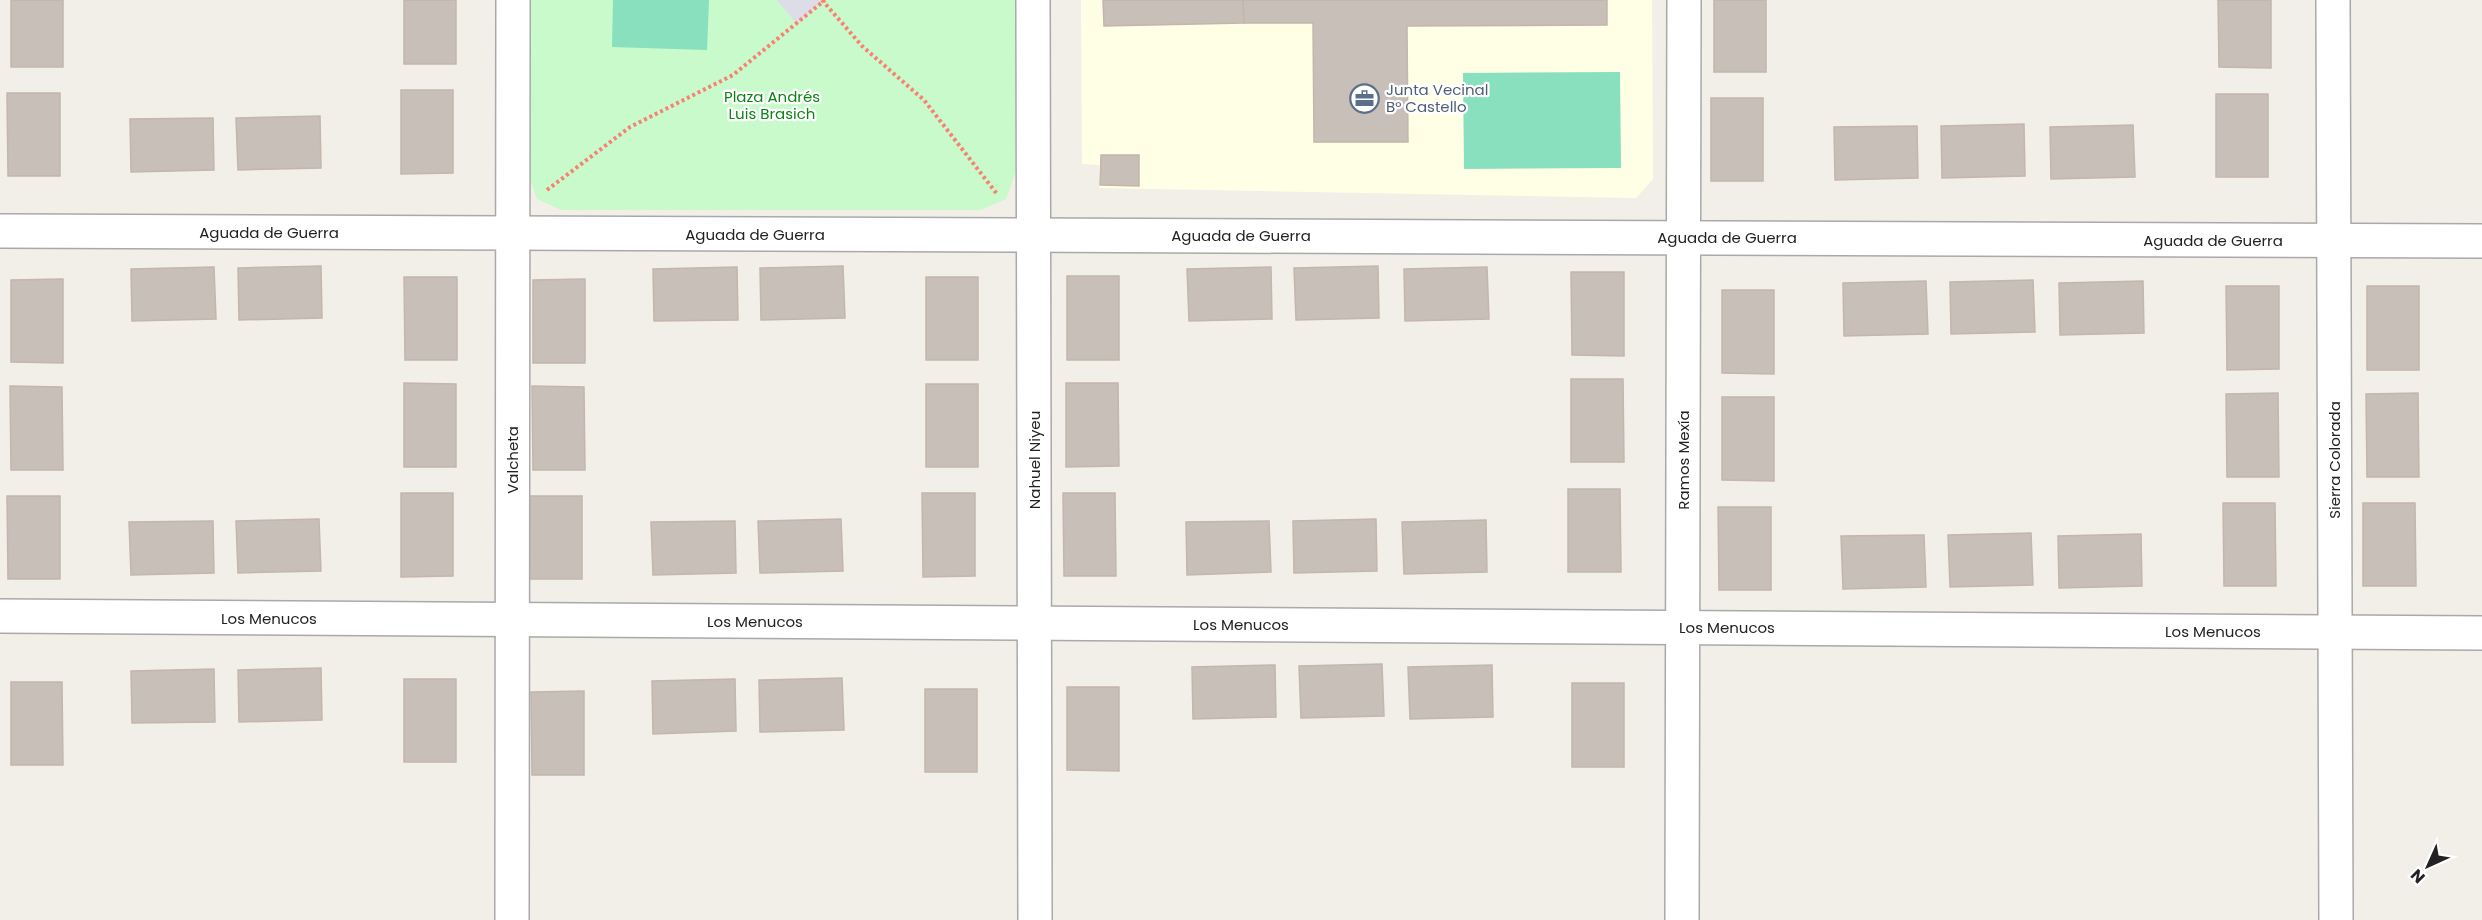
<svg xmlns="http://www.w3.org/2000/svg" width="2482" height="920" viewBox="0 0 2482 920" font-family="Poppins,sans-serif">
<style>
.education{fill:#ffffe5}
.park{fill:#c8facc}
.pitch{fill:#88e0be}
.plaza{fill:#dddde8}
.building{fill:#c7bfb8;stroke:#c4b6ab;stroke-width:1.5}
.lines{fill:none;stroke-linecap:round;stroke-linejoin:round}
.minor-casing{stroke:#a9a9a9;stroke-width:36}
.path{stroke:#fa8072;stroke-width:4;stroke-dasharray:3 3;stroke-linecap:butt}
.minor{stroke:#fff;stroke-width:33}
.labels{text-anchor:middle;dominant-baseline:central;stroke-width:4.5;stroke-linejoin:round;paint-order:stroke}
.service-label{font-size:15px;fill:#4e5e75;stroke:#fff;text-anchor:start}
.park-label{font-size:15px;fill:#0c8416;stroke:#fff}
.street-label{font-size:15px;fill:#222;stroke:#fff}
</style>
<rect width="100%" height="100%" fill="#f2efe9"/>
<!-- education -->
<polygon class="education" points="1081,0 1652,0 1653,179 1636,198 1099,188 1099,165 1082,164"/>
<!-- park -->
<polygon class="park" points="528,0 1016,0 1016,171 1006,199 981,210 561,210 537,199 528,174"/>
<!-- pitch -->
<g class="pitch">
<polygon points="613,0 709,0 707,50 612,47"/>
<polygon points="1620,72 1621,168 1464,169 1463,73"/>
</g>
<!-- plaza -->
<polygon class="plaza" points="777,0 822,0 823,1 797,24"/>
<!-- building -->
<g class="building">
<rect x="11" y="0" width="52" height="67"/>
<rect x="404" y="0" width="52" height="64"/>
<polygon points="1103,0 1243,0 1244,23 1104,26"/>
<polygon points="1243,0 1607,0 1607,25 1407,26 1408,142 1314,142 1313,23 1244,23"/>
<rect x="1714" y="0" width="52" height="72"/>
<polygon points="2218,0 2271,0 2271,68 2219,67"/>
<polygon points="401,90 453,90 453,173 401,174"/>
<polygon points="7,93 60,93 60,176 8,176"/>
<rect x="2216" y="94" width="52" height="83"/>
<rect x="1711" y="98" width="52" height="83"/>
<polygon points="320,116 321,168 238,170 236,118"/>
<polygon points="213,118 214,170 131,172 130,119"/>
<polygon points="2024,124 2025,176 1942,178 1941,126"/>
<polygon points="2133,125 2135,177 2051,179 2050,127"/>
<polygon points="1917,126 1918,178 1835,180 1834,127"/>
<polygon points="1101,155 1139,155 1139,186 1100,185"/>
<polygon points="321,266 322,318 239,320 238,268"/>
<polygon points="843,266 845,318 761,320 760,268"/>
<polygon points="1378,266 1379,318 1296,320 1294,268"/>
<polygon points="214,267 216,319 132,321 131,269"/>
<polygon points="737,267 738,320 654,321 653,269"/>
<polygon points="1271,267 1272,319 1189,321 1187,269"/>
<polygon points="1487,267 1489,319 1405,321 1404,269"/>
<polygon points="1571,272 1624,272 1624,356 1572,355"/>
<rect x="1067" y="276" width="52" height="84"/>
<polygon points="404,277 457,277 457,360 405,360"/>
<rect x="926" y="277" width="52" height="83"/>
<polygon points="63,279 63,363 11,362 11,280"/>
<polygon points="585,279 585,363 533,363 533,280"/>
<polygon points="2033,280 2035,332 1951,334 1950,282"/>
<polygon points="1926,281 1928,334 1844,336 1843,283"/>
<polygon points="2143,281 2144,333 2060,335 2059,283"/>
<polygon points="2226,286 2279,286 2279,369 2227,370"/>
<rect x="2367" y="286" width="52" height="84"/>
<polygon points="1722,290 1774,290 1774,374 1722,373"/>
<polygon points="1571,379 1623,379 1624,462 1571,462"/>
<polygon points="404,383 456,384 456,467 404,467"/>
<polygon points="1066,383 1118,383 1119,466 1066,467"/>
<rect x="926" y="384" width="52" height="83"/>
<polygon points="10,386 62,387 63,470 11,470"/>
<polygon points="532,386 584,387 585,470 533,470"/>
<polygon points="2278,393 2279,477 2227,477 2226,394"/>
<polygon points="2418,393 2419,477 2367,477 2366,394"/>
<polygon points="1722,397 1774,397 1774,481 1722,480"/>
<polygon points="1568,489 1620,489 1621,572 1568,572"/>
<polygon points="401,493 453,493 453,576 401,577"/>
<polygon points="922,493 975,493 975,576 923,577"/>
<polygon points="1063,493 1115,493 1116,576 1064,576"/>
<polygon points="7,496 60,496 60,579 8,579"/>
<rect x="529" y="496" width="53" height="83"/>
<polygon points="2223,503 2275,503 2276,586 2224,586"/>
<polygon points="2363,503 2415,503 2416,586 2363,586"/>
<polygon points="1718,507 1771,507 1771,590 1719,590"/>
<polygon points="319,519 321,571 238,573 236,521"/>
<polygon points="841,519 843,571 760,573 758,521"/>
<polygon points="1376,519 1377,571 1294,573 1293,521"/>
<polygon points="1486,520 1487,572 1404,574 1402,522"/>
<polygon points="213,521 214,573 131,575 129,522"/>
<polygon points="735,521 736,573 653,575 651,522"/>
<polygon points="1269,521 1271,572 1187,575 1186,522"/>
<polygon points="2031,533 2033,585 1950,587 1948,535"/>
<polygon points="2141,534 2142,586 2059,588 2058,536"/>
<polygon points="1924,535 1926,587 1843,589 1841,536"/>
<polygon points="1382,664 1384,716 1301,718 1299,666"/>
<polygon points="1275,665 1276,717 1193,719 1192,667"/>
<polygon points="1492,665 1493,717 1410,719 1408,667"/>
<polygon points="321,668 322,720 239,722 238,670"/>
<polygon points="214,669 215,722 132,723 131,671"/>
<polygon points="842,678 844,730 760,732 759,680"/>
<rect x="404" y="679" width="52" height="83"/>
<polygon points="735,679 736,731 653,734 652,681"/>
<polygon points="11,682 62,682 63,765 11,765"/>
<rect x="1572" y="683" width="52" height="84"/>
<polygon points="1067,687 1119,687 1119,771 1067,770"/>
<rect x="925" y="689" width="52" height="83"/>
<polygon points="584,691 584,775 532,775 531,692"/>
</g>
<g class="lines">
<defs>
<g id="minor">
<polyline points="1033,0 1035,920"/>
<polyline points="2333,0 2336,920"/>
<polyline points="0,231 2482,241"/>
<polyline points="0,616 2482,633"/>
<polyline points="512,920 513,0"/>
<polyline points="1682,920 1684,0"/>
</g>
</defs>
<!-- minor casing -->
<use href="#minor" class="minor-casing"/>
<!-- path -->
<g class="path">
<polyline points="822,0 862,46 924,100 997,194"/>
<polyline points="547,190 630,127 733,75 825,0"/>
</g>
<!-- minor -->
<use href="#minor" class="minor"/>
</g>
<!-- icons -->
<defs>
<symbol id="office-ring" viewBox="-11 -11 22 22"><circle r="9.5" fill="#fff" stroke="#5c6f8a" stroke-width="1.5"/><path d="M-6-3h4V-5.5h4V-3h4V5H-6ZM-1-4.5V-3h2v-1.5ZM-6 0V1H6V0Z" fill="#5c6f8a"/></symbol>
</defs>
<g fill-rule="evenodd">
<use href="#office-ring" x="1348" y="82" width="33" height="33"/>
</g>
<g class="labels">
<!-- service labels -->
<g class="service-label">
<text x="1386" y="89">Junta Vecinal<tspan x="1386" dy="17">B° Castello</tspan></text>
</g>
<!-- park labels -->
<g class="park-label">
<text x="772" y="96">Plaza Andrés<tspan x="772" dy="17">Luis Brasich</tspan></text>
</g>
<!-- street labels -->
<g class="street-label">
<text x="269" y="232">Aguada de Guerra</text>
<text x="755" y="234">Aguada de Guerra</text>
<text x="1241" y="235">Aguada de Guerra</text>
<text x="1727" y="237">Aguada de Guerra</text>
<text x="2213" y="240">Aguada de Guerra</text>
<text transform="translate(512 460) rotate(-90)">Valcheta</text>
<text transform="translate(1034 460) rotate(-90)">Nahuel Niyeu</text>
<text transform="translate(1683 460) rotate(-90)">Ramos Mexía</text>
<text transform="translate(2334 460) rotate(-90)">Sierra Colorada</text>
<text x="269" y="618">Los Menucos</text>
<text x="755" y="621">Los Menucos</text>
<text x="1241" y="624">Los Menucos</text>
<text x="1727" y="627">Los Menucos</text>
<text x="2213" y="631">Los Menucos</text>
</g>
</g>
<!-- north arrow -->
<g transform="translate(2428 866) rotate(225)" stroke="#ffffff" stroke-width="4.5" paint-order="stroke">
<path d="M0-4.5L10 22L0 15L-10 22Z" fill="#222222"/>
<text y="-9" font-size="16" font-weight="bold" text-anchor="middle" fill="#222222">N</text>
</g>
</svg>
